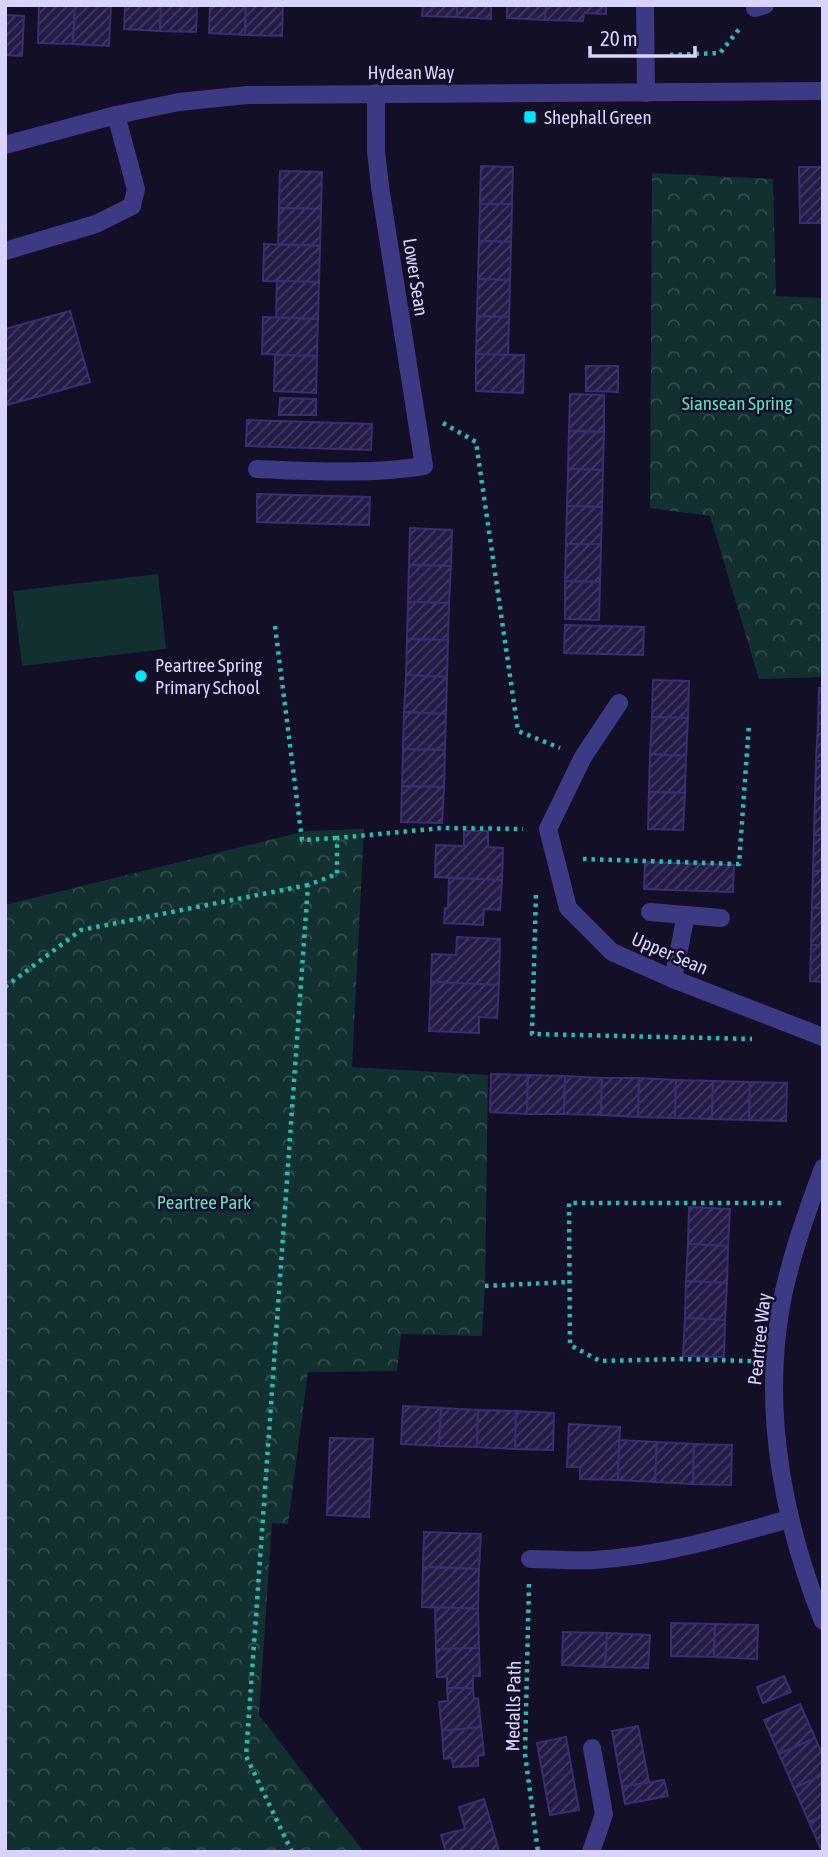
<svg xmlns="http://www.w3.org/2000/svg" width="828" height="1857" viewBox="0 0 828 1857" font-family="'Asap Condensed',sans-serif">
<style>
.grass{fill:#12302f}
.forest{fill:url(#forest-crowns)}
.building{fill:url(#building-hatch);stroke:#3b2d73;stroke-width:2}
.lines{fill:none;stroke-linecap:round;stroke-linejoin:round}
.path{stroke:#2fb8b0;stroke-width:4.5;stroke-dasharray:3.5 5;stroke-linecap:butt}
.minor{stroke:#3d3a85;stroke-width:18}
.poi-dot{fill:#00e5ff;stroke:#130f26;stroke-width:2.5}
.labels{text-anchor:middle;dominant-baseline:central;stroke-width:5;stroke-linejoin:round;paint-order:stroke}
.street-label{font-size:19px;fill:#d9d4ff;stroke:#130f26}
.poi-label{font-size:19px;fill:#d9d4ff;stroke:#130f26;text-anchor:start}
.park-label{font-size:19px;fill:#5fe0c0;stroke:#130f26}
</style>
<defs>
<pattern id="forest-crowns" width="20" height="18" patternUnits="userSpaceOnUse" patternTransform="scale(1.75)"><rect width="20" height="18" fill="#12302f"/><path d="M2 6a3 3 0 1 1 6 0M12 15a3 3 0 1 1 6 0" fill="none" stroke="#344d4e"/></pattern>
<pattern id="building-hatch" width="6" height="6" patternUnits="userSpaceOnUse" patternTransform="scale(1.75)"><rect width="6" height="6" fill="#241b47"/><path d="M-1 1l2-2M0 6l6-6M5 7l2-2" fill="none" stroke="#433b63"/></pattern>
</defs>
<rect width="100%" height="100%" fill="#130f26"/>
<!-- grass -->
<polygon class="grass" points="158,574 166,649 22,666 13,591"/>
<!-- forest -->
<g class="forest">
<polygon points="652,173 773,179 776,296 823,298 823,677 759,679 710,516 650,508"/>
<polygon points="364,829 352,1067 488,1075 485,1286 482,1336 401,1334 397,1371 308,1372 288,1524 272,1523 259,1715 364,1852 5,1852 5,905 306,831"/>
</g>
<!-- building -->
<g class="building">
<polygon points="39,5 75,5 73,44 38,43"/>
<polygon points="75,5 111,6 109,46 73,44"/>
<polygon points="125,5 161,5 160,31 124,29"/>
<polygon points="161,5 197,5 196,32 160,31"/>
<polygon points="210,5 246,5 245,35 209,33"/>
<polygon points="246,5 283,5 282,36 245,35"/>
<polygon points="423,5 457,5 457,17 422,16"/>
<polygon points="457,5 491,5 491,19 457,17"/>
<polygon points="507,5 546,5 545,20 507,18"/>
<polygon points="546,5 606,5 606,14 584,13 583,21 545,20"/>
<polygon points="5,15 24,16 22,56 5,55"/>
<polygon points="481,166 513,167 512,204 480,204"/>
<polygon points="799,167 823,167 823,223 800,223"/>
<polygon points="280,171 322,172 321,209 279,208"/>
<polygon points="480,204 512,204 511,242 479,241"/>
<polygon points="279,208 321,209 320,246 278,244"/>
<polygon points="479,241 511,242 510,280 478,279"/>
<polygon points="264,244 320,246 319,282 263,281"/>
<polygon points="478,279 510,280 509,317 477,316"/>
<polygon points="277,281 319,282 318,319 276,318"/>
<polygon points="70,311 90,382 7,405 5,397 5,329"/>
<polygon points="477,316 509,317 508,355 476,354"/>
<polygon points="263,317 318,319 317,356 262,354"/>
<polygon points="476,354 524,355 523,393 476,391"/>
<polygon points="275,355 317,356 316,393 274,391"/>
<polygon points="586,366 618,366 618,392 586,391"/>
<polygon points="570,394 604,395 604,432 569,431"/>
<polygon points="280,398 316,399 316,415 279,415"/>
<polygon points="247,420 372,424 371,450 246,446"/>
<polygon points="569,431 604,432 603,470 568,469"/>
<polygon points="568,469 603,470 602,507 567,506"/>
<polygon points="257,494 370,497 369,525 257,522"/>
<polygon points="567,506 602,507 601,544 566,544"/>
<polygon points="410,528 452,530 451,566 409,565"/>
<polygon points="566,544 601,544 600,582 565,581"/>
<polygon points="409,565 451,566 449,603 408,602"/>
<polygon points="565,581 600,582 599,620 565,619"/>
<polygon points="408,602 449,603 448,640 407,639"/>
<polygon points="565,625 644,627 643,655 564,653"/>
<polygon points="407,639 448,640 447,677 406,675"/>
<polygon points="406,675 447,677 446,714 404,712"/>
<polygon points="653,680 689,681 688,718 652,717"/>
<polygon points="819,688 823,688 823,724 818,724"/>
<polygon points="404,712 446,714 445,750 403,749"/>
<polygon points="652,717 688,718 686,756 650,754"/>
<polygon points="818,724 823,724 823,761 816,761"/>
<polygon points="403,749 445,750 444,787 402,786"/>
<polygon points="650,754 686,756 685,793 649,792"/>
<polygon points="816,761 823,761 823,798 815,798"/>
<polygon points="402,786 444,787 442,823 401,822"/>
<polygon points="649,792 685,793 683,830 648,829"/>
<polygon points="815,798 823,798 823,835 814,835"/>
<polygon points="464,831 488,831 488,847 503,848 502,880 435,877 436,845 464,846"/>
<polygon points="814,835 823,835 823,871 813,871"/>
<polygon points="645,862 734,865 733,892 644,889"/>
<polygon points="813,871 823,871 823,908 812,908"/>
<polygon points="449,878 502,880 500,910 484,909 483,925 444,923 445,908 448,908"/>
<polygon points="812,908 823,908 823,945 811,945"/>
<polygon points="457,937 500,939 499,985 431,982 432,954 456,955"/>
<polygon points="811,945 823,945 823,982 810,981"/>
<polygon points="431,982 499,985 497,1018 479,1017 479,1033 429,1031"/>
<polygon points="491,1074 528,1075 527,1114 490,1112"/>
<polygon points="528,1075 565,1076 564,1114 527,1114"/>
<polygon points="565,1076 602,1078 601,1115 564,1114"/>
<polygon points="602,1078 639,1078 638,1117 601,1115"/>
<polygon points="639,1078 676,1080 675,1118 638,1117"/>
<polygon points="676,1080 713,1081 712,1119 675,1118"/>
<polygon points="713,1081 750,1082 749,1120 712,1119"/>
<polygon points="750,1082 787,1083 786,1121 749,1120"/>
<polygon points="689,1207 730,1209 728,1246 688,1244"/>
<polygon points="688,1244 728,1246 727,1283 686,1281"/>
<polygon points="686,1281 727,1283 725,1320 685,1318"/>
<polygon points="685,1318 725,1320 724,1357 683,1356"/>
<polygon points="403,1406 441,1408 439,1446 401,1444"/>
<polygon points="441,1408 478,1410 477,1447 439,1446"/>
<polygon points="478,1410 516,1411 515,1449 477,1447"/>
<polygon points="516,1411 554,1413 553,1450 515,1449"/>
<polygon points="569,1424 620,1427 618,1480 580,1479 580,1467 567,1467"/>
<polygon points="330,1438 373,1439 369,1517 327,1515"/>
<polygon points="619,1440 657,1442 655,1482 618,1480"/>
<polygon points="657,1442 694,1444 693,1484 655,1482"/>
<polygon points="694,1444 732,1445 731,1485 693,1484"/>
<polygon points="424,1532 481,1534 479,1569 423,1567"/>
<polygon points="423,1567 479,1569 478,1609 422,1607"/>
<polygon points="435,1607 478,1609 479,1648 436,1649"/>
<polygon points="671,1623 715,1624 714,1657 671,1656"/>
<polygon points="715,1624 758,1625 757,1659 714,1657"/>
<polygon points="563,1632 607,1633 605,1667 562,1665"/>
<polygon points="607,1633 650,1635 648,1668 605,1667"/>
<polygon points="479,1648 480,1676 473,1676 473,1688 447,1688 447,1677 437,1677 436,1649"/>
<polygon points="784,1676 791,1692 763,1703 757,1687"/>
<polygon points="447,1688 473,1688 474,1699 478,1698 481,1727 442,1731 439,1702 448,1701"/>
<polygon points="800,1704 815,1738 779,1754 764,1720"/>
<polygon points="638,1726 649,1782 622,1787 612,1731"/>
<polygon points="481,1727 484,1755 478,1756 478,1766 453,1767 452,1758 444,1759 442,1731"/>
<polygon points="566,1737 579,1810 550,1815 537,1743"/>
<polygon points="815,1738 823,1756 823,1775 794,1788 779,1754"/>
<polygon points="823,1775 823,1816 809,1822 794,1788"/>
<polygon points="664,1780 668,1796 625,1804 622,1787"/>
<polygon points="484,1799 499,1851 446,1852 441,1835 465,1829 459,1807"/>
<polygon points="823,1816 823,1852 822,1852 809,1822"/>
</g>
<g class="lines">
<!-- path -->
<g class="path">
<polyline points="670,55 720,53 740,28"/>
<polyline points="443,423 476,442 518,731 560,748"/>
<polyline points="275,626 302,840 337,838"/>
<polyline points="583,859 739,864 749,724"/>
<polyline points="536,895 532,1034 752,1039"/>
<polyline points="5,987 81,930 308,885"/>
<polyline points="5,1195 6,1194"/>
<polyline points="485,1286 568,1282"/>
<polyline points="751,1361 680,1359 600,1361 570,1345 569,1203 783,1203"/>
<polyline points="529,1584 525,1754 538,1852"/>
<polyline points="753,1850 753,1852"/>
<polyline points="292,1852 246,1756 308,885 337,874 337,838 442,828 523,829"/>
</g>
<!-- minor -->
<g class="minor">
<polyline points="645,5 646,93"/>
<polyline points="755,8 765,5"/>
<polyline points="5,145 116,115 179,102 247,95 823,91"/>
<polyline points="5,251 96,224 132,206 136,189 116,115"/>
<path d="M257,469c56,2 111,6 167,-3l-44,-279 -4,-36v-58"/>
<polyline points="619,703 583,757 548,829 568,908 612,952 673,979 823,1037"/>
<polyline points="650,912 721,918"/>
<polyline points="673,979 686,915"/>
<path d="M823,1168c-17,47 -35,95 -43,144 -17,104 4,212 43,309"/>
<path d="M530,1559c22,0 44,2 65,1 66,-4 130,-23 194,-41"/>
<polyline points="591,1852 604,1814 592,1748"/>
</g>
</g>
<!-- markers -->
<g class="poi-dot">
<rect x="523" y="110" width="14" height="14" rx="3.5"/>
<circle cx="141" cy="676" r="7"/>
</g>
<g class="labels">
<!-- street labels -->
<g class="street-label">
<text x="411" y="72">Hydean Way</text>
<text transform="translate(416 277) rotate(81)">Lower Sean</text>
<text transform="translate(670 953) rotate(23)">Upper Sean</text>
<text transform="translate(759 1339) rotate(-84)">Peartree Way</text>
<text transform="translate(513 1706) rotate(-89)">Medalls Path</text>
</g>
<!-- poi labels -->
<g class="poi-label">
<text x="544" y="117">Shephall Green</text>
<text x="155" y="665">Peartree Spring<tspan x="155" dy="22">Primary School</tspan></text>
</g>
<!-- park labels -->
<g class="park-label">
<text x="737" y="403">Siansean Spring</text>
<text x="204" y="1202">Peartree Park</text>
</g>
</g>
<!-- border -->
<rect width="828" height="1857" fill="none" stroke="#d9d4ff" stroke-width="14"/>
<!-- scale -->
<path d="M590 46v10h105v-10" fill="none" stroke="#d9d4ff" stroke-width="3.5"/>
<text x="600" y="46" font-size="21" fill="#d9d4ff" stroke="#130f26" stroke-width="5" paint-order="stroke">20 m</text>
</svg>
